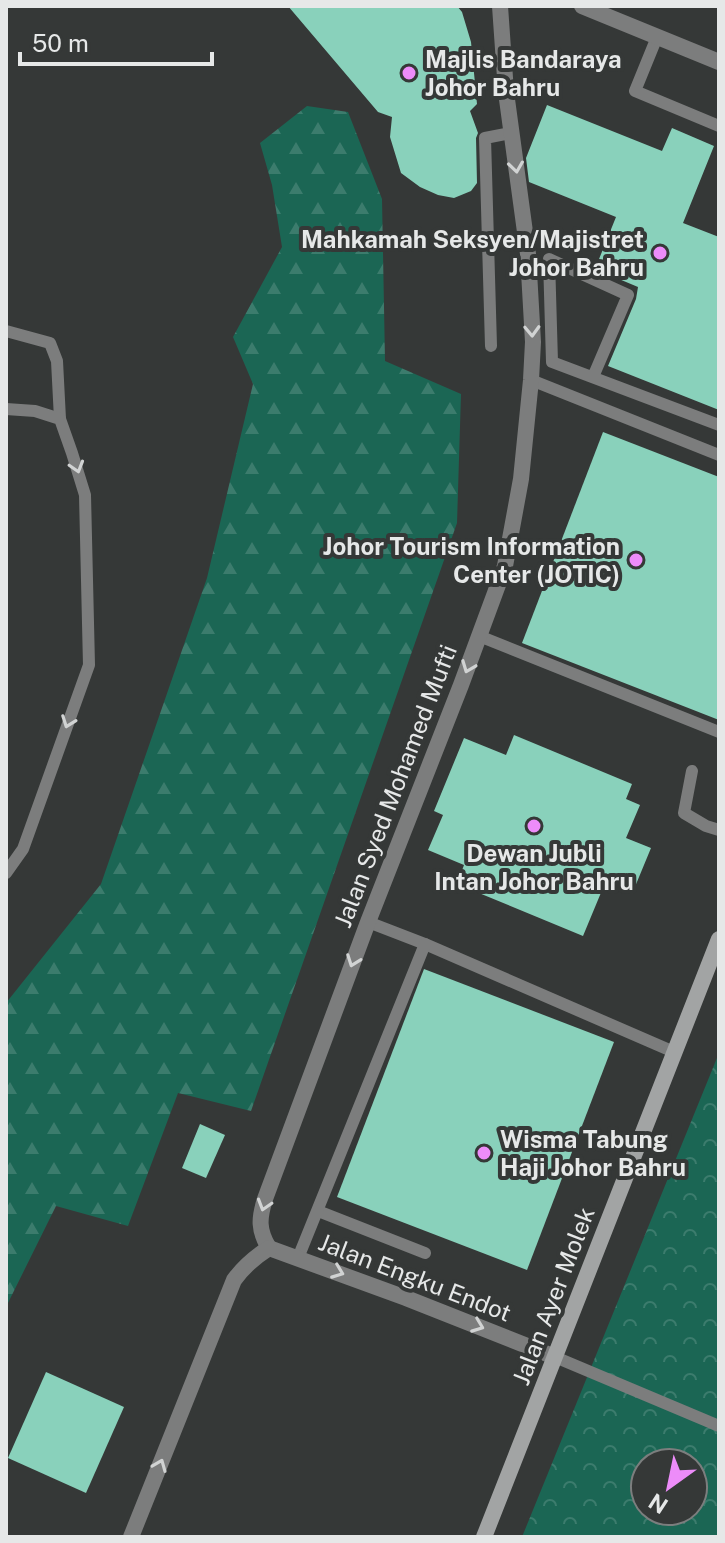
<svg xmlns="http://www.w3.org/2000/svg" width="725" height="1543" viewBox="0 0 725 1543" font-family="'Public Sans',sans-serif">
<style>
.forest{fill:url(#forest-firs)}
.park{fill:url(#park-crowns);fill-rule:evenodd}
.building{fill:#89d1bb}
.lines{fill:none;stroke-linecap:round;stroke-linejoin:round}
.service{stroke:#7c7d7d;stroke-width:12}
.minor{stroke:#7c7d7d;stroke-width:16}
.secondary{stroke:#a2a4a4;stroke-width:16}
.oneway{stroke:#d1d3d3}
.poi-dot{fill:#ed8cf9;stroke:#353837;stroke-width:3}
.labels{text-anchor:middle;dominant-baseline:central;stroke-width:8;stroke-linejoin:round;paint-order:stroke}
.poi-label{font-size:24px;font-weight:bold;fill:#e6e8e8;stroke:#353837;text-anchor:start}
.street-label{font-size:24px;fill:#e6e8e8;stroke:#353837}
</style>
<defs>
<pattern id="forest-firs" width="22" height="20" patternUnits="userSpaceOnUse" patternTransform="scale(2)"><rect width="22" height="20" fill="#1b6654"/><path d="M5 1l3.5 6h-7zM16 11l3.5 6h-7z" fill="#3c7c6d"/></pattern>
<pattern id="park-crowns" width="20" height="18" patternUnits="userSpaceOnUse" patternTransform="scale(2)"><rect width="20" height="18" fill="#1b6654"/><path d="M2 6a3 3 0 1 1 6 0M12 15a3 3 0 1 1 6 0" fill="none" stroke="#3c7c6d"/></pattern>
</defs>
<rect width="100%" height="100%" fill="#353837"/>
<!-- forest -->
<polygon class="forest" points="307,106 348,112 382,199 385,361 461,394 457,523 251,1111 178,1093 128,1226 56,1206 6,1307 6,1003 101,884 207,578 253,384 233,337 282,247 272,185 260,143"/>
<!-- park -->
<path class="park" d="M719,1053v484h-197zM645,1463h48v48h-48z"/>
<!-- building -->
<g class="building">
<polygon points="288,6 457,6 462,12 471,42 477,104 470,111 478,133 476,138 477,183 471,191 454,198 438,195 420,187 401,173 390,137 392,117 378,112"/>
<polygon points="547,105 662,151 672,128 714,146 683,223 719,237 719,410 608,366 636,299 638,287 595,269 616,217 529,182 526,158"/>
<polygon points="603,432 719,477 719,720 522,643"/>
<polygon points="514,735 632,784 626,799 640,805 626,838 651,848 632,894 605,883 583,936 457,884 464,865 428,850 443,815 434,811 464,738 506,755"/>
<polygon points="424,969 614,1042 527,1270 337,1197"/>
<polygon points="200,1124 225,1135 206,1178 182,1168"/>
<polygon points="46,1372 124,1407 86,1493 8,1458"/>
</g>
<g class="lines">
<!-- service -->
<g class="service">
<polyline points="657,37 635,91 719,126"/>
<polyline points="6,331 50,343 57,361 60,419"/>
<polyline points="491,346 485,138 511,133"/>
<polyline points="593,377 628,295 549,259 552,362 719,425"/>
<polyline points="531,380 719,455"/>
<polyline points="6,409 35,411 60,419 72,453 85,495 89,665 23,849 6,873"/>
<polyline points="479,636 719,732"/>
<polyline points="692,771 684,813 706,826 719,830"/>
<polyline points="368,922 425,944 674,1052"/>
<polyline points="318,1211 425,1253"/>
<polyline points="298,1258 425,944"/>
<polyline points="555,1357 719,1426"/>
</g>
<!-- minor -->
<g class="minor">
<polyline points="582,6 719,62"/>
<path d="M269,1248c-11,-18 -10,-30 -4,-49l103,-277 93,-237 44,-119 16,-87 10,-99 2,-38 -5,-88 -22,-162 -6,-86"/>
<polyline points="269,1248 406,1298 555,1357"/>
<path d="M131,1537l103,-257c10,-14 21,-23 35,-32"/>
</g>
<!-- secondary -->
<polyline class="secondary" points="484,1537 719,939"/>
</g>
<!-- one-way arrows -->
<defs><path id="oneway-chevron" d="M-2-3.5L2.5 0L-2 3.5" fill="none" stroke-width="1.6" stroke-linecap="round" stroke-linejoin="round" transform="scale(2)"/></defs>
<g class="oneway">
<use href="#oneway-chevron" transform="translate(516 167) rotate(82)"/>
<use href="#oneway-chevron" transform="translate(532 331) rotate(88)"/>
<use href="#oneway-chevron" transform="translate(77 467) rotate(73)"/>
<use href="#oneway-chevron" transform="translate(468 667) rotate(111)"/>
<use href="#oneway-chevron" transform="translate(68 722) rotate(110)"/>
<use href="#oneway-chevron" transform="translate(353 961) rotate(110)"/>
<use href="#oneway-chevron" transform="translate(264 1205) rotate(107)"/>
<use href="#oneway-chevron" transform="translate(338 1272) rotate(21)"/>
<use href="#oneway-chevron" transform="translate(478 1326) rotate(21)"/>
<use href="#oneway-chevron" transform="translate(160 1465) rotate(-68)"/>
</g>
<!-- markers -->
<g class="poi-dot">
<circle cx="409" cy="73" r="8"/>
<circle cx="660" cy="253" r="8"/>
<circle cx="636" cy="560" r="8"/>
<circle cx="534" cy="826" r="8"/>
<circle cx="484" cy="1153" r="8"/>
</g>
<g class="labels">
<!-- poi labels -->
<g class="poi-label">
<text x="425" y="59">Majlis Bandaraya<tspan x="425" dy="28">Johor Bahru</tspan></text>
<text x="644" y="239" text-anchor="end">Mahkamah Seksyen/Majistret<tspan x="644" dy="28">Johor Bahru</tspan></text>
<text x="620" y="546" text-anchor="end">Johor Tourism Information<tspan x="620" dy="28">Center (JOTIC)</tspan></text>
<text x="534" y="853" text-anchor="middle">Dewan Jubli<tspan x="534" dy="28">Intan Johor Bahru</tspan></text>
<text x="500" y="1139">Wisma Tabung<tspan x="500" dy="28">Haji Johor Bahru</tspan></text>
</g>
<!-- street labels -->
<g class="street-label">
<text transform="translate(395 786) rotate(-69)">Jalan Syed Mohamed Mufti</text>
<text transform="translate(415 1277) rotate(21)">Jalan Engku Endot</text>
<text transform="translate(553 1296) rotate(-69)">Jalan Ayer Molek</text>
</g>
</g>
<!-- border -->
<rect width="725" height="1543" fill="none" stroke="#e6e8e8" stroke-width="16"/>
<!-- north arrow -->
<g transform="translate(669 1487) rotate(213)"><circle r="38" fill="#353837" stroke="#7c7e7e" stroke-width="2"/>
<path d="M0-6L14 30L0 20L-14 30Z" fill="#ed8cf9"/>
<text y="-12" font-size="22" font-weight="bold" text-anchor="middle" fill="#e6e8e8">N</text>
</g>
<!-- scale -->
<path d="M20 52v12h192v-12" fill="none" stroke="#e6e8e8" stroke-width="4"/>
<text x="32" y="52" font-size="24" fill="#e6e8e8" stroke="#353837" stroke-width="6" paint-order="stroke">50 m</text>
</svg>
